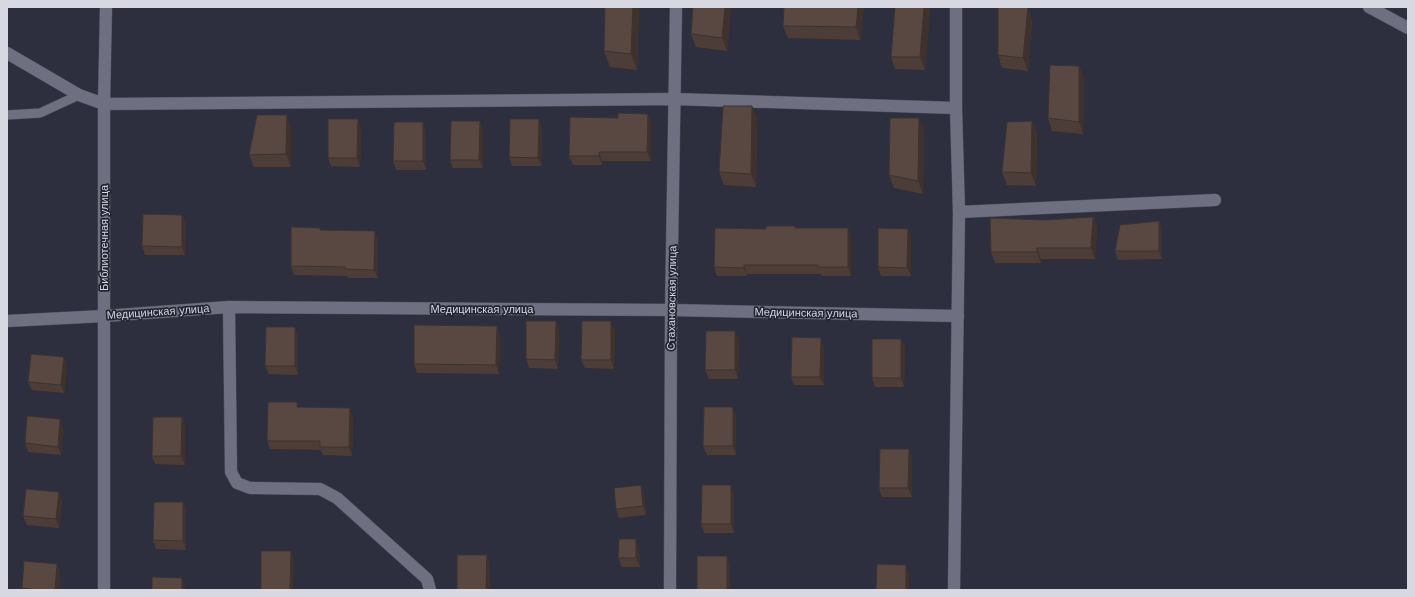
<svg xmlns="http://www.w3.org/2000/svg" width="1415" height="597" viewBox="0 0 1415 597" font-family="'Work Sans',sans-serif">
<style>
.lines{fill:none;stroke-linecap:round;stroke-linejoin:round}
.lane-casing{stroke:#4c4d5a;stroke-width:10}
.street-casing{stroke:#4c4d5a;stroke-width:13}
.secondary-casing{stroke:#4c4d5a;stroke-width:13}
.lane{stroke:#6e7081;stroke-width:9}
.street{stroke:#6e7081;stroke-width:12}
.secondary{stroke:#6e7081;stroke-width:12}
.wall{fill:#4d3d38}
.shaded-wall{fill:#3e322e}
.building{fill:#594741;stroke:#3e322e}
.labels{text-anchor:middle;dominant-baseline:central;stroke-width:3.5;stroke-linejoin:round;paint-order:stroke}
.street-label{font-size:11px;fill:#d7d8e2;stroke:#242534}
</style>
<rect width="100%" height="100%" fill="#2e2f3e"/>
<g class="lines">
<defs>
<polyline id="lane" points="7,115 40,113 79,95"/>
<g id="street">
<polyline points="7,53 79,95 104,104 674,99 956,108"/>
<polyline points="959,212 1215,200"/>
<polyline points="229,307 231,472 237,483 250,488 320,489 337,498 427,579 430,590"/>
<polyline points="7,321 104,316"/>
<polyline points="670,590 671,310 676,7"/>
</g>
<g id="secondary">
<polyline points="1369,7 1408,28"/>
<polyline points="104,316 229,307 671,310 958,316"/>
<polyline points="104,590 104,104 106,7"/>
<polyline points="954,590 959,212 956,108 956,7"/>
</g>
</defs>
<!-- lane casing -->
<use href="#lane" class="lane-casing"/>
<!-- street casing -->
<use href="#street" class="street-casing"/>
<!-- secondary casing -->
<use href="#secondary" class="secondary-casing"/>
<!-- lane -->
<use href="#lane" class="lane"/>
<!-- street -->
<use href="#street" class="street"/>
<!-- secondary -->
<use href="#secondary" class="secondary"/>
</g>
<!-- wall -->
<g class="wall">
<polygon points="639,7 637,70 610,67 604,51"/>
<polygon points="693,7 731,7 727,51 696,47 691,34"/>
<polygon points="784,7 864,7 860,40 788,38 783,26"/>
<polygon points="895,7 930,7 925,70 895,69 891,57"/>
<polygon points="1032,19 1028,71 1002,68 998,55"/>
<polygon points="1079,66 1084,78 1083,134 1052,131 1048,118"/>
<polygon points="752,106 757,119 756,187 724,185 719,172"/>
<polygon points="1032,121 1037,134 1036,186 1007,185 1002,172"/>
<polygon points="651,122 651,161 602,161 602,165 573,165 569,156"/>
<polygon points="291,128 291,167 254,167 249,155"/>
<polygon points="361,128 360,167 331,166 328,158"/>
<polygon points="542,128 542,166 512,166 509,157"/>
<polygon points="483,130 483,168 453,168 450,160"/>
<polygon points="924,130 923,194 894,188 889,175"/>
<polygon points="426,131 426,170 396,170 393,161"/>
<polygon points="182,215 186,224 185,255 145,255 142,246"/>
<polygon points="1093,217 1097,229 1095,259 1041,259 1041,263 995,263 991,252 1045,220"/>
<polygon points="1159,221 1162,230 1162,259 1118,260 1115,251"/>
<polygon points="795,226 796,228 851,237 851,276 822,276 821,274 747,274 747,276 717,276 714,267 766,229"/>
<polygon points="320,228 321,230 378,240 378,278 348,278 347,276 294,275 291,266"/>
<polygon points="911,238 911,276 881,276 878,267"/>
<polygon points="497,326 500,335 499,374 417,373 414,364"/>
<polygon points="559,330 558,369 529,368 526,359"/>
<polygon points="615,330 614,369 585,368 581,360"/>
<polygon points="298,336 298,375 269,374 265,366"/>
<polygon points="739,340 738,379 709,379 705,370"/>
<polygon points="824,347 824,385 794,385 791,377"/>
<polygon points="905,348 904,387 875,387 872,378"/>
<polygon points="64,357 67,366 64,393 32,390 28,382"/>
<polygon points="299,407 353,417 352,456 323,455 321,450 270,449 267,441"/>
<polygon points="736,416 736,455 707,455 703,446"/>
<polygon points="182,417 185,426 185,465 155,464 152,456"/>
<polygon points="63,428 61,455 28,452 25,443"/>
<polygon points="912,458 912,497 882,497 879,488"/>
<polygon points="641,485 644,494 646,515 619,518 616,509"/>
<polygon points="734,494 734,533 704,533 701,524"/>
<polygon points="62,500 59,528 27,525 23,516"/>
<polygon points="183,502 186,511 186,550 156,549 153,540"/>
<polygon points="639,548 640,567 622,567 618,558"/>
<polygon points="57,564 60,573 59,590 22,590 22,588"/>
</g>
<!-- shaded-wall -->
<g class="shaded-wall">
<polygon points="633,7 639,7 637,70 631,54"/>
<polygon points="725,7 731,7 727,51 722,38"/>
<polygon points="858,7 864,7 860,40 856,27"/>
<polygon points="924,7 930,7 925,70 920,57"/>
<polygon points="1028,7 1032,19 1028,71 1023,58"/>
<polygon points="1079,66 1084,78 1083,134 1079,122"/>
<polygon points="752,106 757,119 756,187 751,174"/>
<polygon points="648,114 651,122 651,161 647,152"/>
<polygon points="287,115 291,128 291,167 286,154"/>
<polygon points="919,118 924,130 923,194 918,181"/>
<polygon points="358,119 361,128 360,167 357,158"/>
<polygon points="539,119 542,128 542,166 538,158"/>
<polygon points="480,121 483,130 483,168 479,160"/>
<polygon points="1032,121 1037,134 1036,186 1031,173"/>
<polygon points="423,122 426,131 426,170 423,161"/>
<polygon points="599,152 602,161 602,165 599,156"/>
<polygon points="182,215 186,224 185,255 182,247"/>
<polygon points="1093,217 1097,229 1095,259 1091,248"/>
<polygon points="1159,221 1162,230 1162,259 1159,251"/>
<polygon points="848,228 851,237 851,276 848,267"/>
<polygon points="908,229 911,238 911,276 907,268"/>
<polygon points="375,231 378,240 378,278 374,270"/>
<polygon points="1037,248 1041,259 1041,263 1037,252"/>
<polygon points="744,265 747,274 747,276 744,268"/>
<polygon points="556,321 559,330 558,369 555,360"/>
<polygon points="611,321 615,330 614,369 611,360"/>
<polygon points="497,326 500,335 499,374 496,365"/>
<polygon points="295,327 298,336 298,375 295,366"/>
<polygon points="735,331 739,340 738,379 735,370"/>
<polygon points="821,338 824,347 824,385 820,377"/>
<polygon points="901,339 905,348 904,387 901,378"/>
<polygon points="64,357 67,366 64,393 61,385"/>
<polygon points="733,407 736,416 736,455 733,446"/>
<polygon points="350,408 353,417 352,456 349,447"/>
<polygon points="182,417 185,426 185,465 181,456"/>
<polygon points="60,419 63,428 61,455 58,447"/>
<polygon points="909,449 912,458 912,497 908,488"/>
<polygon points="641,485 644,494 646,515 643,506"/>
<polygon points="731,485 734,494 734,533 731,524"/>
<polygon points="59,492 62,500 59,528 56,519"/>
<polygon points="183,502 186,511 186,550 183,541"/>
<polygon points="636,539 639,548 640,567 636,558"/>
<polygon points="291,551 294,560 293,590 290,590"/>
<polygon points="487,555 490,564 490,590 486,590"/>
<polygon points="727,556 730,565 730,590 727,590"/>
<polygon points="57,564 60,573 59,590 55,590"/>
<polygon points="906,565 909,574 909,590 906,590"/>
<polygon points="182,578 185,587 185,590 182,590"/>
</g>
<!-- building -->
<g class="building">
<polygon points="605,7 633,7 631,54 604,51"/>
<polygon points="693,7 725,7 722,38 691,34"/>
<polygon points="784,7 858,7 856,27 783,26"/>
<polygon points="895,7 924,7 920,57 891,57"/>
<polygon points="998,7 1028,7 1023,58 998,55"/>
<polygon points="1050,65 1079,66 1079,122 1048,118"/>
<polygon points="723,106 752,106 751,174 719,172"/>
<polygon points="618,113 648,114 647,152 599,152 599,156 569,156 570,117 618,118"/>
<polygon points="257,115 287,115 286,154 249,155"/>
<polygon points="890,118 919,118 918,181 889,175"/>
<polygon points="328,119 358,119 357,158 328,158"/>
<polygon points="510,119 539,119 538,158 509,157"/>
<polygon points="451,121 480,121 479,160 450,160"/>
<polygon points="1032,121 1031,173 1002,172 1007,122"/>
<polygon points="394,122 423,122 423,161 393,161"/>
<polygon points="143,214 182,215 182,247 142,246"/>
<polygon points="1093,217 1091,248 1037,248 1037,252 991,252 990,218 1045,220"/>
<polygon points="1159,221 1159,251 1115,251 1120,225"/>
<polygon points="766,226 795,226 795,228 848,228 848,267 818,267 818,265 744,265 744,268 714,267 715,228 766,229"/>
<polygon points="291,227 320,228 320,230 375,231 374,270 345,269 345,267 291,266"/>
<polygon points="878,228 908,229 907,268 878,267"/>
<polygon points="526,321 556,321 555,360 526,359"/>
<polygon points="582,321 611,321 611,360 581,360"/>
<polygon points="414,325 497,326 496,365 414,364"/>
<polygon points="266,327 295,327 295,366 265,366"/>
<polygon points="706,331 735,331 735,370 705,370"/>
<polygon points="792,337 821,338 820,377 791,377"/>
<rect x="872" y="339" width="29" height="39"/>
<polygon points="31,354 64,357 61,385 28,382"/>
<polygon points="268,402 297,402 297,407 350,408 349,447 320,447 320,441 267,441"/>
<polygon points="704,407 733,407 733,446 703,446"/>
<polygon points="27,416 60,419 58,447 25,443"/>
<polygon points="153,417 182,417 181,456 152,456"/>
<polygon points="880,449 909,449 908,488 879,488"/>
<polygon points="641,485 643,506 616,509 614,488"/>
<polygon points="702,485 731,485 731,524 701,524"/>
<polygon points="26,489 59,492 56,519 23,516"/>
<polygon points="154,502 183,502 183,541 153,540"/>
<polygon points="619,539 636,539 636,558 618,558"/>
<polygon points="261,551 291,551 290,590 261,590"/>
<polygon points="457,555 487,555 486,590 457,590"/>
<rect x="697" y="556" width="30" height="34"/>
<polygon points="24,561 57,564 55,590 38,590 22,588"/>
<polygon points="877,564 906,565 906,590 876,590"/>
<polygon points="152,577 182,578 182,590 152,590"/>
</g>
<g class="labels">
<!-- street labels -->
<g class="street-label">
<text transform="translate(104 238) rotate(-90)">Библиотечная улица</text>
<text transform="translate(672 298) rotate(-89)">Стахановская улица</text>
<text x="482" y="309">Медицинская улица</text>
<text transform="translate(158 312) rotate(-4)">Медицинская улица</text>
<text transform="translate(806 313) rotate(1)">Медицинская улица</text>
</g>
</g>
<!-- border -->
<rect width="1415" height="597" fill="none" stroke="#d7d8e2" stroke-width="16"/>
</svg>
